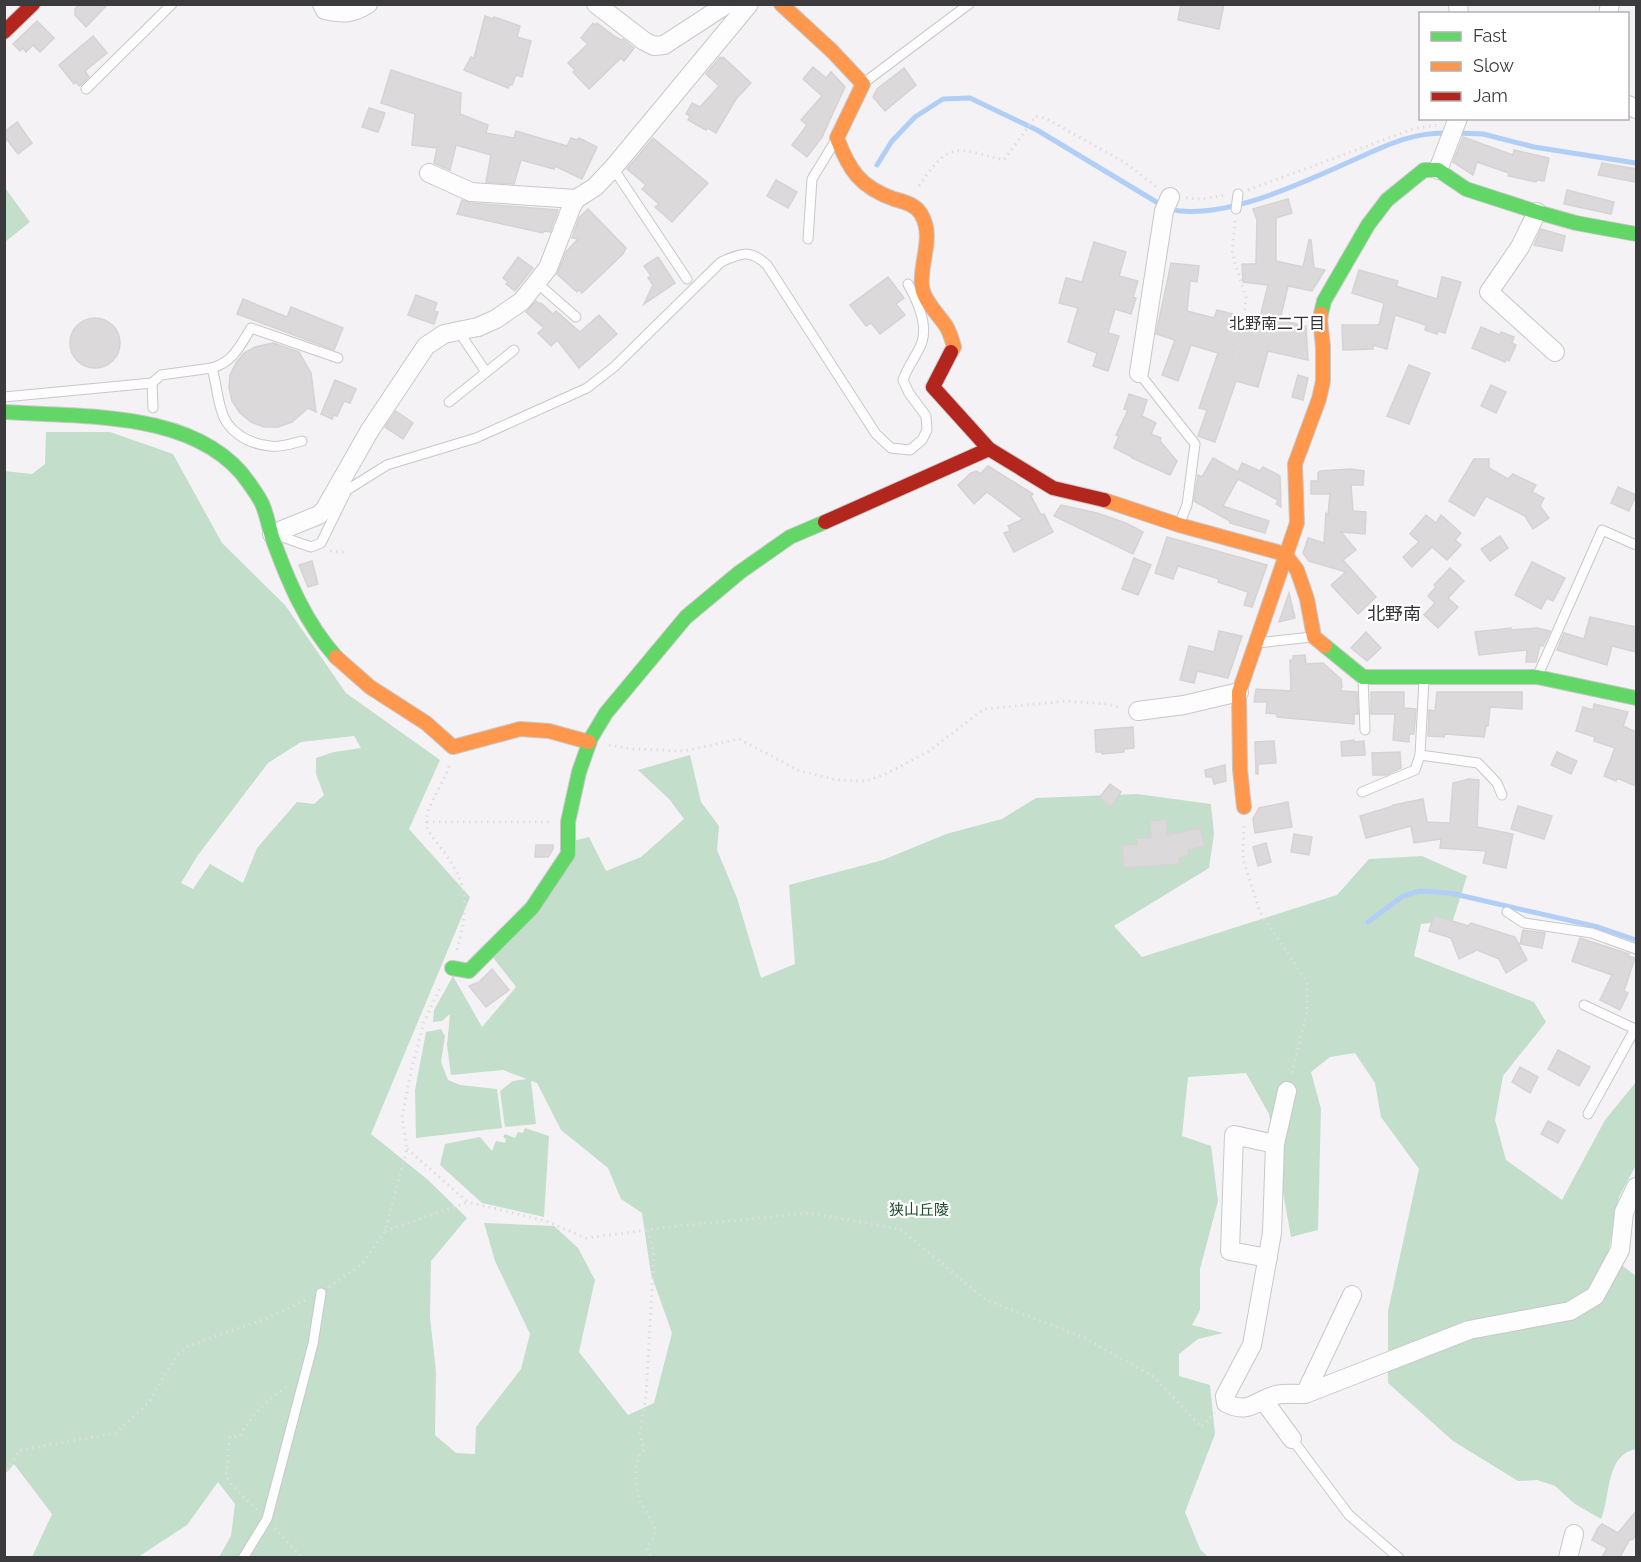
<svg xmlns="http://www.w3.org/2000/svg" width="1641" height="1562" viewBox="0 0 1641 1562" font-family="Raleway,'Noto Sans JP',sans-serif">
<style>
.green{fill:#c4decc;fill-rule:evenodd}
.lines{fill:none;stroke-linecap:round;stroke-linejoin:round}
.stream{stroke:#b1cef6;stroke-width:5}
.building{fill:#dbd9da;stroke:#d5d3d4;stroke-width:1.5}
.lane-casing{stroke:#c8c7c9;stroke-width:11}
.street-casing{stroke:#c8c7c9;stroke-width:20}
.fast-casing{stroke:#c8c7c9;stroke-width:16}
.slow-casing{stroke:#c8c7c9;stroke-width:16}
.jam-casing{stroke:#c8c7c9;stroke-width:16}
.path{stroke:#dedede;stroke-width:3;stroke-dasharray:1.5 4.5;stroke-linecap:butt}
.lane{stroke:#fdfdfe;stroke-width:9}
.street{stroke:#fdfdfe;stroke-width:18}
.fast{stroke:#63d668;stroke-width:14}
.slow{stroke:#ff974d;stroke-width:14}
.jam{stroke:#b3261e;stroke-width:14}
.labels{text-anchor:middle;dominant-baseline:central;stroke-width:4.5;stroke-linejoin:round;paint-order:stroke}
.park-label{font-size:15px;fill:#1a492b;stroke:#fff}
.neighbourhood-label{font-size:16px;fill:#343235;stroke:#fff}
.quarter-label{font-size:18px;fill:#343235;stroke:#fff}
</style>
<rect width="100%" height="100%" fill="#f4f2f5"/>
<!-- green -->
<g class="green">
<polygon points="5,188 30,222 5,242"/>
<path d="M46,432h64l63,22 49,89 63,62 61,88 94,67 -31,69 61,68 -99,237 56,45 40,39 -36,43 -1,56 6,55 -1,63 21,18 19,1 1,-27 45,-58 9,-35 -35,-73 -11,-38 70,3 24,22 17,32 -16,72 49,63 26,-12 18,-70 -21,-59 -9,-61 -21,-14 -13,-31 -47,-38 -24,-47 -6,-2 5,43 -31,3 -5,-36 13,-10 14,-2 -24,-9 -52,5 -4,-30 3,-31 -8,7 -9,1 1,-12 19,-34 29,51 34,-40 -25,-32 82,-114 16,-4 17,34 35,-14 43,-38 -15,-20 -31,-29 52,-15 11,47 18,24 -2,24 20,48 24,80 34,-14 -6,-79 94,-25 63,-26 56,-15 34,-21 101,-4 74,10 3,30 -5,34 -95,58 28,31 195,-62 32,-36 53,-3 45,20 -14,44 -32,4 -7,32 120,46 12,20 -43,54 -8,44 11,40 56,40 43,-80 31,-38v83l-17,32 -11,58 28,21v173c-31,6 -25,47 -35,70l-26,-15 -20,-18 -18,-6 -19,1 -65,-40 -65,-58v-72l31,-142 -38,-52 -6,-34 -20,-30 -25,4 -19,15 10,37 -3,121 -27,7 -22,-123 -23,-41 -58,4 -6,59 29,10 7,55 -18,68v41l-8,15 31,8 -25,6 -19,15v22l31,9 5,49 -30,78 15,37 8,8h-989l12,-21 4,-32 -17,-22 -31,43 -49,32h-106l20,-43 -38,-50 -9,10 -1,-1003 28,3 13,-10zM354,736l7,12 -27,4 -18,6v16l8,21 -10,9 -17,-2 -40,46 -14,35 -33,-19 -17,25 -12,-6 17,-28 70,-92 33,-21z"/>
<polygon points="441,1029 445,1036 441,1062 448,1080 460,1085 497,1089 502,1128 416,1138 415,1090 426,1032"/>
<polygon points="525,1128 549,1136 544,1217 482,1203 440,1165 445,1144 480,1137 492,1151 496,1141 505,1143 506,1139 503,1137 505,1134 515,1138 518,1132 523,1133"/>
</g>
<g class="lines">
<!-- stream -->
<g class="stream">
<polyline points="1457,133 1483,134 1534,147 1636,163"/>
<path d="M877,165l15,-24 23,-24 28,-18 27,-1 67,32 121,73c7,3 15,8 22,8 56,5 125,-30 176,-52 31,-14 57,-27 92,-26"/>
<polyline points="1368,922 1403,896 1420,891 1450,893 1598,927 1636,940"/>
</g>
</g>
<!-- building -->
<g class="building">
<polygon points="80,4 108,4 86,27 75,15 75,9"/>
<polygon points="1181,4 1224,4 1219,29 1178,20"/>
<polygon points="485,16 493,19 494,17 520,26 517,37 531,41 522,77 516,75 512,85 510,84 508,88 464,70 471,57 474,58"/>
<polygon points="37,21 54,38 40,52 33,45 26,52 23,48 20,51 13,44"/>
<polygon points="593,23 595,25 597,23 614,36 621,40 623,39 634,48 624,61 621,58 589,89 573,72 575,70 568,63 588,44 581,38"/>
<polygon points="93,36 107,53 85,71 89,77 81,85 79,86 76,82 74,84 59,65"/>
<polygon points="720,57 722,59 723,57 751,83 736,99 716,133 708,128 706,130 688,120 690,116 686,114 692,103 700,107 719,86 706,74"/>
<polygon points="813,67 826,78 831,72 845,87 822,137 807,157 792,145 807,125 801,120 822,96 803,79"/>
<polygon points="904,68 916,85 885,111 873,97 877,89"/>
<polygon points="391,70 461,93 460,114 488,125 486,133 514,138 516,131 567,146 571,138 577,140 579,138 597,147 582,179 555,166 554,169 521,160 514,184 486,182 491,155 456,145 450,170 434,163 437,148 412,145 415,114 381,103"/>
<polygon points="369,108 385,113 378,132 362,127"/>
<polygon points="17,122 32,143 18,154 4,136 4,132"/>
<polygon points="1463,137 1513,155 1514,150 1549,158 1544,181 1537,180 1536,182 1508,176 1509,173 1477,162 1473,175 1453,162"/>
<polygon points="653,138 708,183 672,222 655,207 659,204 642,189 646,185 627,169"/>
<polygon points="1602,163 1636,169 1636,182 1598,175"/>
<polygon points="776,180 797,192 788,208 767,196"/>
<polygon points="1567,190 1614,202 1611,214 1564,204"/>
<polygon points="1288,199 1292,213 1276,218 1276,261 1303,267 1309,240 1311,240 1314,268 1325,270 1312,291 1288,286 1280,320 1306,326 1308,360 1268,351 1258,387 1236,381 1215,442 1198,436 1207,410 1199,408 1218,353 1191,345 1178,381 1162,375 1175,340 1156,334 1171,263 1199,266 1197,282 1190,281 1187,311 1214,318 1217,310 1259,321 1268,285 1243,282 1242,264 1256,264 1257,220 1253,209"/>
<polygon points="462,200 470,203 558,210 550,232 544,231 543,233 457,214"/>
<polygon points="588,209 626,248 623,254 582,293 579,290 577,292 557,274 566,252 578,239 572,238 579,218"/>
<polygon points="1541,229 1565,236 1562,251 1534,245"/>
<polygon points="1094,242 1126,252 1119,276 1138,281 1133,297 1136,298 1131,314 1115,309 1108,333 1119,336 1108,371 1093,366 1097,353 1068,342 1078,308 1059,303 1066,278 1082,282"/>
<polygon points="518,257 533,268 515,291 506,284 508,282 503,278"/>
<polygon points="658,257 675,283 644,304 653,285 648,278 651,276 644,266"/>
<polygon points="1359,270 1398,281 1396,286 1437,299 1442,277 1461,282 1445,333 1438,331 1437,334 1425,330 1426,325 1395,315 1387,349 1373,345 1373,349 1343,350 1342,325 1379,325 1384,303 1352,293"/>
<polygon points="888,277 904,298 896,304 905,315 880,334 871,323 866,326 850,305"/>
<polygon points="416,295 437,303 434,311 438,312 434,324 408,315"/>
<polygon points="243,299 287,317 291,307 343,328 334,350 237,314"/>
<polygon points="536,301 540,304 541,303 553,314 556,311 580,332 599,315 617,334 579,368 557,340 551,346 538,333 544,328 526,312"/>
<circle cx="95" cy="343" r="25"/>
<polygon points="1481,327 1500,335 1501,332 1514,337 1512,343 1516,345 1509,361 1506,359 1505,362 1472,348"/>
<polygon points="273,343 299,352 311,373 316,412 308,408 292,422 278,427 264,427 251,422 240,413 232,401 229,388 230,375 236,363 244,353 255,347"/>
<polygon points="1409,365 1430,373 1409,424 1387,416"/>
<polygon points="1298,375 1308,378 1303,400 1292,397"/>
<polygon points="335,380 356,389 350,403 344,401 337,416 334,415 332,419 321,414"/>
<polygon points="1491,385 1506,392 1496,413 1481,406"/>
<polygon points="1129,394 1147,400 1142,416 1156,423 1151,434 1161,438 1160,441 1177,461 1170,475 1132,458 1132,457 1114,448 1119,436 1116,435 1128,410 1124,409"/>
<polygon points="396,411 413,423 403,439 385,427"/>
<polygon points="1213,458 1238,472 1242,463 1260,471 1263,467 1280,476 1281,507 1276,504 1278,500 1238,479 1223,506 1269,521 1265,533 1230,523 1230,521 1194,501 1198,475 1202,477"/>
<polygon points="1474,459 1489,459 1489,468 1508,479 1513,474 1536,485 1532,492 1544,498 1540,506 1549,518 1533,529 1525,516 1486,496 1474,516 1449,501"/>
<polygon points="988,466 1033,494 1031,496 1041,515 1044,514 1053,532 1014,552 1004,533 1010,531 1008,526 1023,519 987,492 974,504 958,485 971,473 977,471 980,474"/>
<polygon points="1350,469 1364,471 1363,485 1351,485 1353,511 1366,512 1365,534 1341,532 1356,550 1343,560 1376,597 1358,614 1331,585 1346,572 1309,561 1303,553 1308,538 1324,543 1326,513 1328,515 1330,494 1311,494 1311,481 1318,481 1318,473 1320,471"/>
<polygon points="1618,487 1636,495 1629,511 1611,503"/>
<polygon points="1061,505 1097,513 1126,523 1143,532 1133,554 1054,516"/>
<polygon points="1426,515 1436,523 1441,515 1461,533 1455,540 1461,545 1447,560 1432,547 1412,567 1403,557 1419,542 1410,534"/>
<polygon points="1500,536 1508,548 1490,561 1481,549"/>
<polygon points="1167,537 1267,565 1252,607 1244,605 1248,592 1218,582 1219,579 1178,566 1173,579 1155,573"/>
<polygon points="1134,558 1151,565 1138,595 1122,589"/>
<polygon points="312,561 318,584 308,587 299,565"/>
<polygon points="1532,562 1565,578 1553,601 1547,598 1541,609 1515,595"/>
<polygon points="1450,568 1464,581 1448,598 1458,607 1438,628 1424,615 1435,603 1428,596 1436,587 1434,585"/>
<polygon points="1289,593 1295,618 1279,622"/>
<polygon points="1590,617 1636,627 1636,652 1612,646 1607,665 1557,650 1564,633 1584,639"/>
<polygon points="1511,628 1511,630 1537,628 1550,631 1543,646 1540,645 1536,662 1526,662 1527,650 1479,655 1475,632"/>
<polygon points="1219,631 1242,636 1228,678 1197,671 1194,683 1180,680 1189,646 1214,652"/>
<polygon points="1366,632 1381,648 1367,661 1351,648"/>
<polygon points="1305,655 1306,664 1323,663 1341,679 1342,687 1340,689 1342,691 1357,692 1358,714 1354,714 1354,724 1277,717 1277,714 1266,713 1267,702 1254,702 1256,689 1291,691 1290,660 1293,660 1293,656"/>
<polygon points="1371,692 1404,692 1404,708 1416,709 1414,734 1409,734 1409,742 1393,740 1395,714 1371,714"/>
<polygon points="1437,692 1522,692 1522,709 1490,707 1488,726 1486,726 1484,737 1445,734 1444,737 1428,736 1429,710 1435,711"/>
<polygon points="1594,704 1628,712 1623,726 1636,732 1636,786 1617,778 1616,781 1604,776 1615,748 1594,741 1595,737 1576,731 1583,707 1593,710"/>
<polygon points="1133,727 1134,748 1124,749 1124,752 1102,754 1102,752 1096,752 1095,730"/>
<polygon points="1354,740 1354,742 1364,741 1365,755 1342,756 1341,742"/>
<polygon points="1274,741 1276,763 1258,764 1258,774 1256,774 1255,742"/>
<polygon points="1400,752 1401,768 1386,775 1373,775 1372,753"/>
<polygon points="1557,752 1577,761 1571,774 1551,765"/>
<polygon points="1225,765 1226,781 1214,784 1212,777 1206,777 1205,770"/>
<polygon points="1469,779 1479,780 1477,827 1513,834 1506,868 1483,863 1486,851 1440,848 1441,839 1414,843 1411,826 1366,838 1360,816 1393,806 1393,805 1423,799 1427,822 1450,823 1453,783"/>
<polygon points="1110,784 1121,792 1111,807 1099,798"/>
<polygon points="1288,802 1292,827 1255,833 1253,819 1259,808"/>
<polygon points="1518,806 1552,816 1544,839 1511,829"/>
<polygon points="1166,819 1168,835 1200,828 1205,846 1188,850 1189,855 1179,858 1180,864 1124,868 1122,845 1137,844 1136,838 1151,838 1150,821"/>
<polygon points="1294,834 1312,837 1309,855 1291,852"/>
<polygon points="1266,843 1271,862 1258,866 1253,847"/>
<polygon points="536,845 553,845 553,849 548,857 535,857"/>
<polygon points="1434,915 1468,926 1471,923 1515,937 1527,960 1506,973 1499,959 1477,950 1459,959 1451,938 1429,931"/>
<polygon points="1523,930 1545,933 1542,948 1520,944"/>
<polygon points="1580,938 1629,954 1628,956 1635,958 1624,991 1628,993 1620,1010 1600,1000 1612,975 1572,961"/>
<polygon points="492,969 509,990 486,1007 469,986 479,982"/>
<polygon points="1558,1050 1590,1067 1579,1086 1548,1069"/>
<polygon points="1520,1067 1538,1077 1530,1093 1512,1082"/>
<polygon points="1548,1121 1565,1130 1558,1143 1541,1134"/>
<polygon points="1636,1511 1636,1535 1632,1540 1630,1539 1620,1557 1602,1557 1607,1548 1592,1540 1598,1528 1602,1524 1618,1533"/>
</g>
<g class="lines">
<defs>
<g id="lane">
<polyline points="865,82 969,4"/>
<polyline points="86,89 172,4"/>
<polyline points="613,168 687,279"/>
<polyline points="1236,209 1238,194"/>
<polyline points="808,239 812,179 834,143"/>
<polyline points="537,283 576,317"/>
<polyline points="459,332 486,372"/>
<path d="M212,368c21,-6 28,-22 39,-40l87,30"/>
<polyline points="1139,373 1195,444 1187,505 1180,522"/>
<path d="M152,383l9,-8 51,-7c4,14 5,28 9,41 5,22 27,35 49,37 10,2 23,-3 32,-5"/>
<polyline points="4,397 152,383 153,408"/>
<polyline points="449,402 514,350"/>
<path d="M277,535l34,12 10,-4 26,-53 40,-25 89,-27 111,-50 27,-21 107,-105c20,-9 29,-13 46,3l109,169 15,14 19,2 12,-10 5,-10 -1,-14 -17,-23 -6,-13c4,-13 16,-28 19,-38 6,-19 -5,-42 -14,-58"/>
<polyline points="1257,643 1312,637"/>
<polyline points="1538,675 1602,530 1636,545"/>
<polyline points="1363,679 1365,730"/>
<polyline points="1424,679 1420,755 1478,763 1497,783 1502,795"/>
<polyline points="1362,792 1415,770 1420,755"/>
<polyline points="1507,912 1524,923 1592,933 1636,949"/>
<polyline points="1584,1005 1635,1029 1636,1028"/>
<polyline points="1588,1114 1635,1029"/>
<polyline points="1292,1439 1349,1515 1399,1558"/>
<polyline points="243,1558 267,1519 313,1344 321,1293"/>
</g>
<g id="street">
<path d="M322,4l3,6c17,4 28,4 43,-6"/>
<polyline points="596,4 644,41 654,46 664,45 727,4"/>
<polyline points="1458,4 1459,14"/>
<polyline points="1608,14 1610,4"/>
<polyline points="1628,105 1636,109"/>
<polyline points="1438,170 1458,118"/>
<polyline points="429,173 471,192 576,199"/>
<polyline points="1537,212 1520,247 1489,292 1555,352"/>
<polyline points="1139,373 1164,211 1170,197"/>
<polyline points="272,534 319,515 325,509 370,430 426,346 444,334 478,327 496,319 522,301 548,268 571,208 576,199 595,187 613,168 749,4"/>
<polyline points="1138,711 1184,705 1239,692"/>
<path d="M1287,1091l-12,53 -3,89 -20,112 -27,51 1,7c23,12 30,-3 50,-8 8,-2 20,-1 29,-1l47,-99"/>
<polyline points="1268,1258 1230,1251 1234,1135 1275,1144"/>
<polyline points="1305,1394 1469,1330 1570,1311 1595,1296 1620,1250 1624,1212 1636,1187"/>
<polyline points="1264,1401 1292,1439"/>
<polyline points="1568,1558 1574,1534"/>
</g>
<g id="fast">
<polyline points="1321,314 1324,301 1368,225 1387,200 1424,170 1438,170 1466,189 1537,212 1576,223 1636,234"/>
<path d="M4,412c79,5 195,-2 245,71 5,8 11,15 14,23 4,10 6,21 9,31 16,44 33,85 64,120"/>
<polyline points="1325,646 1363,677 1537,677 1636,698"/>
<polyline points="452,968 469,971 532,908 568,854 568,822 579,772 591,738 606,713 686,617 740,572 790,537 825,522"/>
</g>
<g id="slow">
<path d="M781,4l51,47 31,33 -26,54c12,32 23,49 57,61 10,3 21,5 27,15 14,23 -2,49 1,73 2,14 16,27 24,39 4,6 6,14 8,21l-3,5"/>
<polyline points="1104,500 1179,525 1285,554 1297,570 1307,599 1314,637 1325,646"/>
<polyline points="336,657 370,687 426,723 453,747 520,729 549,731 589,742"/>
<polyline points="1244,807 1240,769 1239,692 1297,523 1295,464 1319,399 1323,381 1323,346 1320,320 1321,314"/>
</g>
<g id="jam">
<polyline points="4,32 33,4"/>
<polyline points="951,352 933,387 989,449 1053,488 1104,500"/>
<polyline points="825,522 989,449"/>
</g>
</defs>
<!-- lane casing -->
<use href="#lane" class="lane-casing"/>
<!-- street casing -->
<use href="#street" class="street-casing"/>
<!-- fast casing -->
<use href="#fast" class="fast-casing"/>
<!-- slow casing -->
<use href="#slow" class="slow-casing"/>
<!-- jam casing -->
<use href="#jam" class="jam-casing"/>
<!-- path -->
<g class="path">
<path d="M919,186c31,-46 36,-38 85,-26l32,-44 11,3 77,43 34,26"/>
<polyline points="1248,190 1413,129 1437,125"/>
<polyline points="1186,198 1201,199 1227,195"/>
<polyline points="1235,363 1244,324 1246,297 1232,254 1235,221"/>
<polyline points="330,551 344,552"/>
<polyline points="609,745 631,749 684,751 739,739 800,771 837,780 866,781 888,773 929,751 984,709 1066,701 1107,704 1122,708"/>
<path d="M449,766c-5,18 -26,43 -22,60 2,9 13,20 18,27 25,36 23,56 12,97"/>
<polyline points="427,822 549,822"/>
<polyline points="1244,826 1243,859 1260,912 1307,982 1307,1012 1291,1077"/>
<polyline points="407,1149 468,1202 546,1221 586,1238 678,1226 809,1213 900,1229 986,1300 1085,1338 1154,1377 1201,1427 1215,1413"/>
<polyline points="648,1230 654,1255 646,1396 640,1433 644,1450 639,1455 635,1472 639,1500 655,1526 654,1538 647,1548 652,1558"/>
<polyline points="385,1231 468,1202"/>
<polyline points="329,1287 362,1264 385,1231 407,1149 402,1117 412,1067 424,1022 441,986"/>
<polyline points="4,1475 20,1450 116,1433 149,1402 176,1356 188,1346 265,1319 308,1299"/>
<path d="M257,1510l-25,-25 -6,-9 4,-39 10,-1c11,-22 29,-37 49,-51"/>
<polyline points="275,1528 302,1558"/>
</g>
<!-- lane -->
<use href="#lane" class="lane"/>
<!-- street -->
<use href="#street" class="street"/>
<!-- fast -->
<use href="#fast" class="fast"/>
<!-- slow -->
<use href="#slow" class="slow"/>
<!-- jam -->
<use href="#jam" class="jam"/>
</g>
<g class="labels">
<!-- park labels -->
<g class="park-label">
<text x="919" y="1210">狭山丘陵</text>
</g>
<!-- neighbourhood labels -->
<g class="neighbourhood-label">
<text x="1277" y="323">北野南二丁目</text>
</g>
<!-- quarter labels -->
<g class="quarter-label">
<text x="1394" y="613">北野南</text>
</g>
</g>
<!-- border -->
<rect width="1641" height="1562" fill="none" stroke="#3b3a3c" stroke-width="12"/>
<!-- legend -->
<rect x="1419" y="12" width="210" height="108" fill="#ffffff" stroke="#b1b0b1" stroke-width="1.5"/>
<rect x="1431" y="32" width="30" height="9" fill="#63d668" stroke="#b1b0b1" stroke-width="1.5"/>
<text x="1473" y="42" font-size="18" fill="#3b3a3c">Fast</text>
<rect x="1431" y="62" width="30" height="9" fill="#ff974d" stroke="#b1b0b1" stroke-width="1.5"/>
<text x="1473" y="72" font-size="18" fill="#3b3a3c">Slow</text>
<rect x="1431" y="92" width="30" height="9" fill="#b3261e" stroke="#b1b0b1" stroke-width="1.5"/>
<text x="1473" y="102" font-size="18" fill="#3b3a3c">Jam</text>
</svg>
